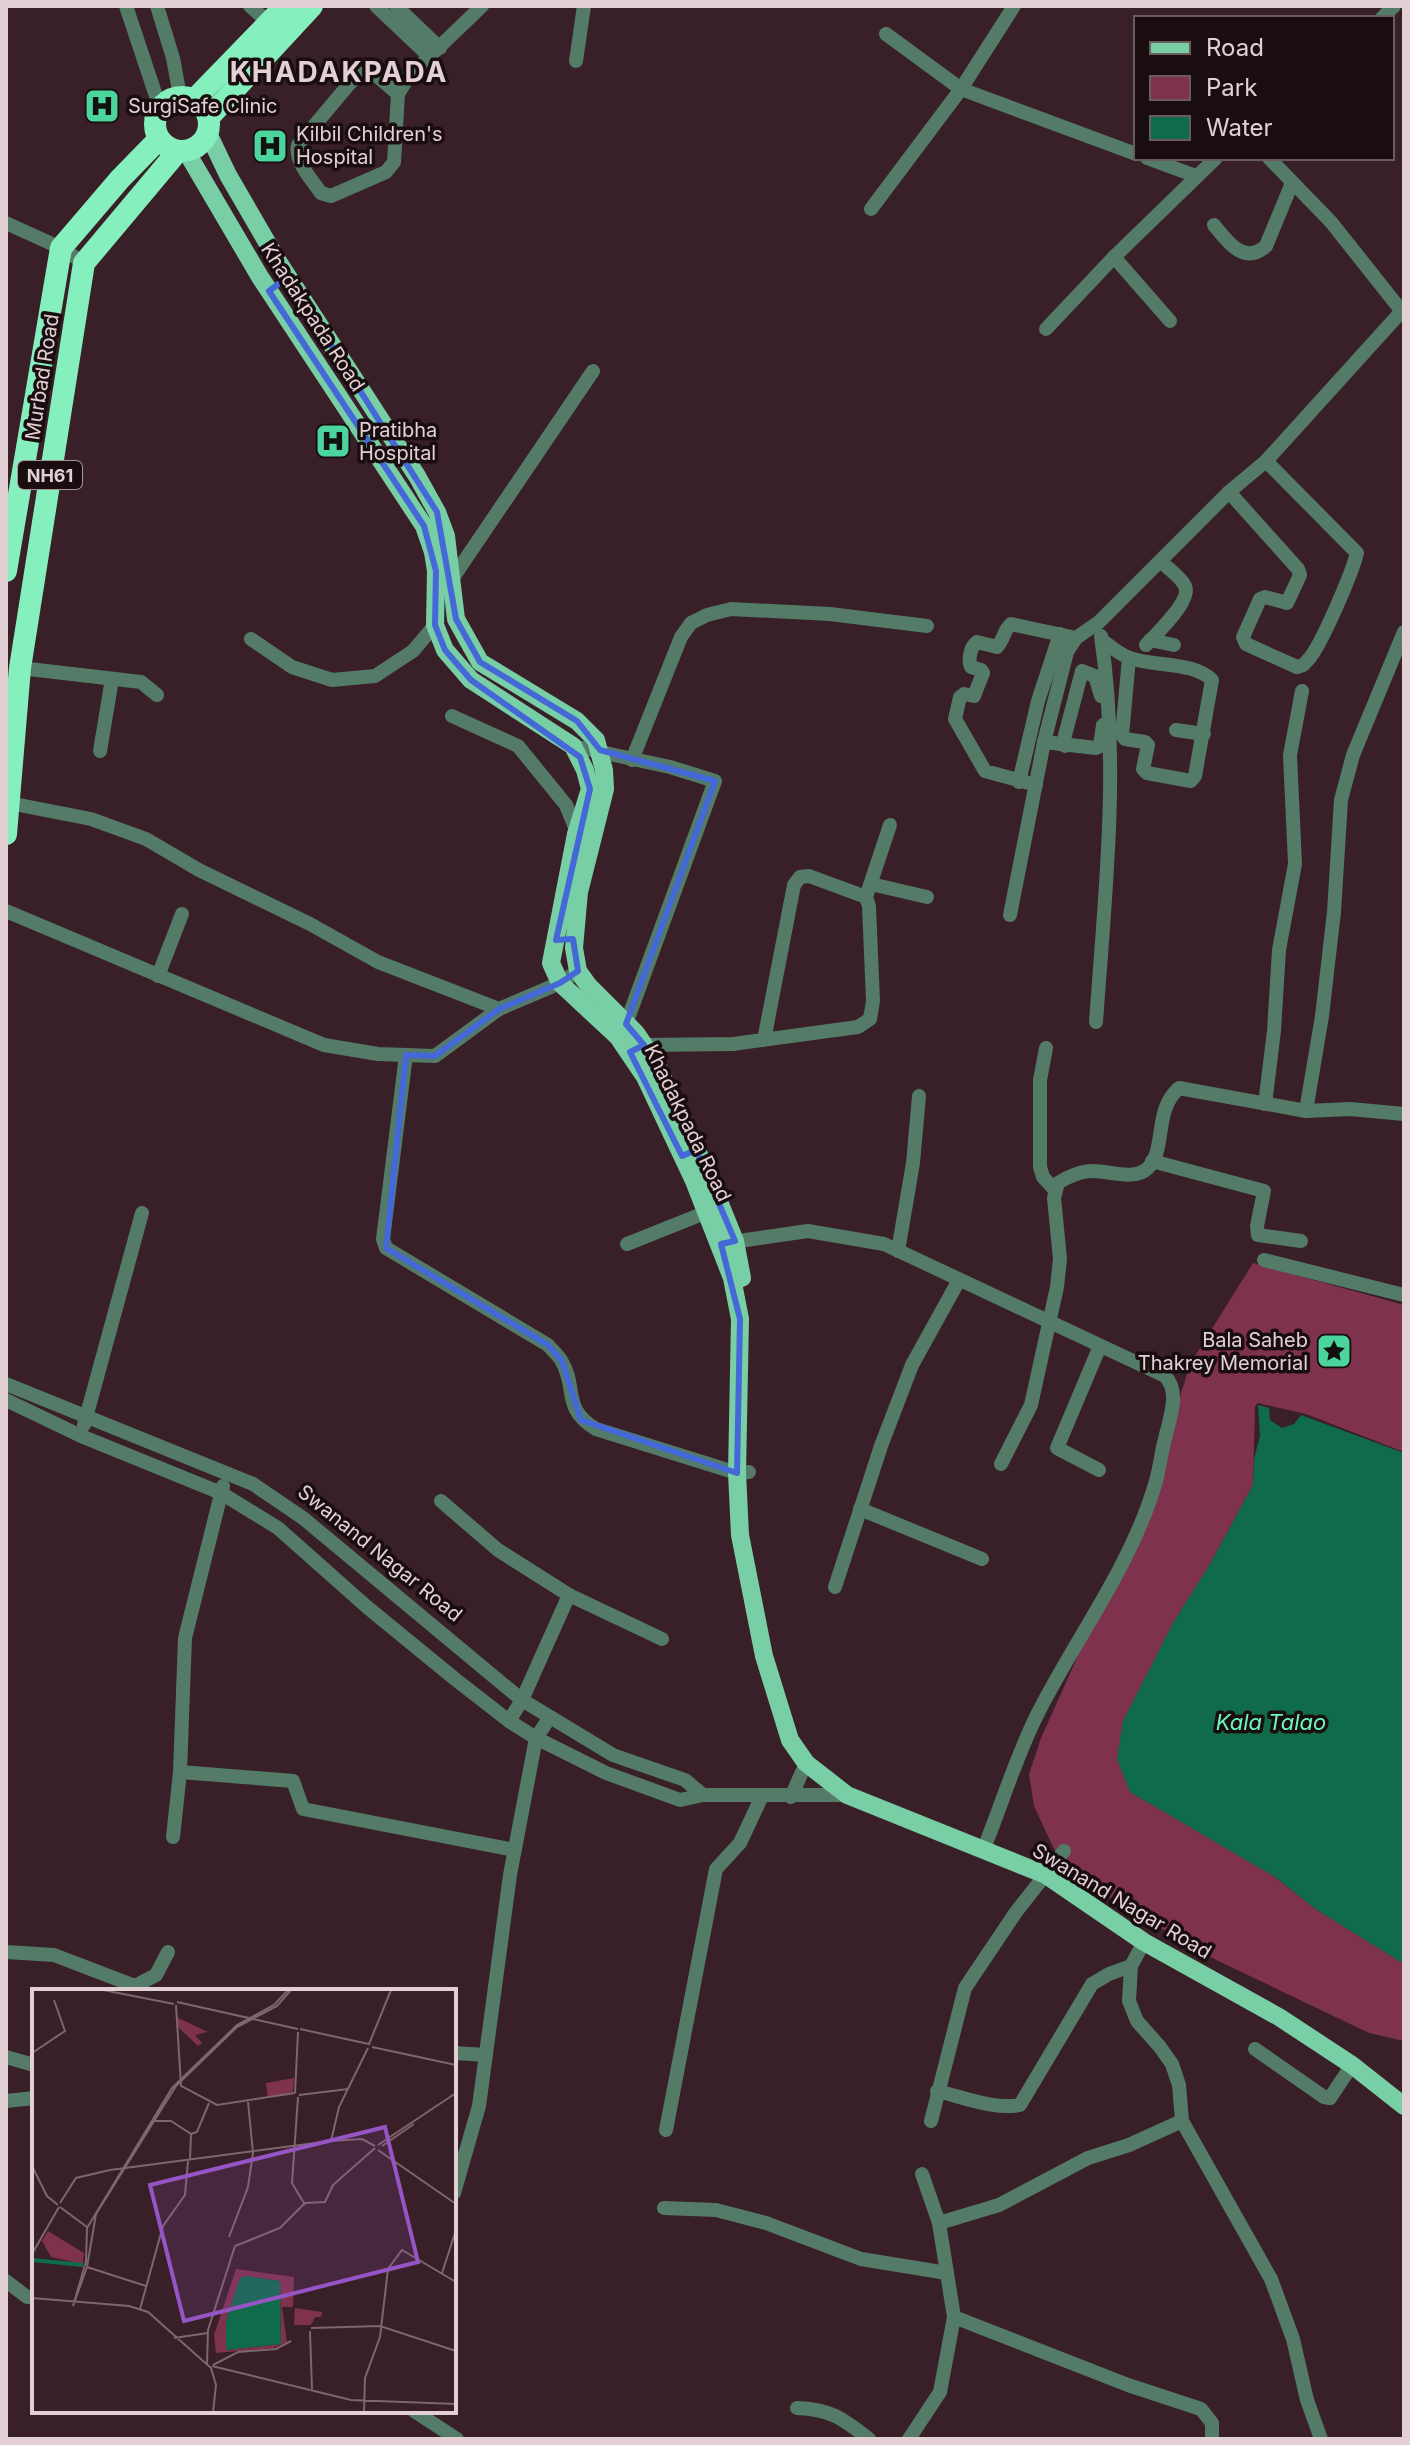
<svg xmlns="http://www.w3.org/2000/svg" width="1410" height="2445" viewBox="0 0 1410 2445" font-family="Inter,sans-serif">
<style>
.green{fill:#7f324d}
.water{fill:#0f6b4a}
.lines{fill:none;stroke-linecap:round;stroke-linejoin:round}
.minor{stroke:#537b67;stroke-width:14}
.major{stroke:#78cea5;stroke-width:18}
.highway{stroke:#85f0be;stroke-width:22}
.marked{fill:none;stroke:#4468d7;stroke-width:6;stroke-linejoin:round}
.labels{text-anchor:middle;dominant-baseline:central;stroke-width:7;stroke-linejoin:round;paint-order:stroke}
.shield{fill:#190d10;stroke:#a69699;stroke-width:2}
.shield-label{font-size:18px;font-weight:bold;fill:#e2d0d4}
.poi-label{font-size:20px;fill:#e2d0d4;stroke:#190d10;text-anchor:start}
.street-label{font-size:20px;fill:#e2d0d4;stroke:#190d10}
.water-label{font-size:22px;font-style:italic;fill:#6af9bb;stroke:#190d10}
.district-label{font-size:28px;font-weight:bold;letter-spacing:2px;fill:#e2d0d4;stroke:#190d10}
.inset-river{fill:none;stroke:#0f6b4a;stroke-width:4}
.inset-road{fill:none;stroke:#7d666c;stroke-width:2}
.view{fill:#9555c4;fill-opacity:0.15;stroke:#9555c4;stroke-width:4}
.inset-edge{fill:none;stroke:#e2d0d4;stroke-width:4}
</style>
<rect width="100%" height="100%" fill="#391f27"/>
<!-- green -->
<polygon class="green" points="1253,1263 1404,1305 1404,1452 1306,1414 1258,1403 1255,1406 1253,1485 1210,1564 1173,1623 1130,1792 1272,1875 1317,1910 1404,1964 1404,2041 1369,2033 1208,1956 1071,1875 1053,1847 1034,1806 1029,1774 1041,1738 1151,1493 1190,1364"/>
<!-- water -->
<polygon class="water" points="1258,1405 1269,1408 1270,1420 1282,1428 1294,1424 1301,1415 1404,1453 1404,1964 1317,1910 1275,1877 1130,1792 1117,1759 1123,1721 1173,1623 1210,1564 1253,1485 1254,1459 1260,1436"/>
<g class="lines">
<!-- minor -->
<g class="minor">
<polyline points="126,6 160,108"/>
<polyline points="157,6 173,58 180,96"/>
<polyline points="250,6 268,22"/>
<polyline points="376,6 431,58"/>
<polyline points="396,6 440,48"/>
<polyline points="1382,18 1394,6"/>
<polyline points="886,34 961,89 1136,154"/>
<polyline points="576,61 584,6"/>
<path d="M398,94l-21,-18 -16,-2 -11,9 -52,62c-4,16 14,35 23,48l10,3 55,-24 8,-10 4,-68 11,-18 73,-70"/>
<polyline points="1147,158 1196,176"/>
<polyline points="1269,158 1331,222 1404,314"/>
<polyline points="871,209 961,89 1014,6"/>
<polyline points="6,223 61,248 84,263"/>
<path d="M1214,225c13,16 30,41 52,21l26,-63"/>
<polyline points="1114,257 1170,321"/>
<polyline points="1046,329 1114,257 1216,158"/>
<path d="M1229,492l69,77 2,6 -13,28 -22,-6 -5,2 -17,38 3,7 51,23c6,-2 6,-1 10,-6 13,-12 45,-88 50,-108l-91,-92"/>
<polyline points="450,582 593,371"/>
<polyline points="251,639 292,667 332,680 375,676 413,651 435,625 437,617"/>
<path d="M1102,640c8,6 18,15 28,18 25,9 62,3 82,22l-17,96 -4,5 -44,-8 -4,-4 5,-24 -3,-3 -20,-3 -3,-4 7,-77"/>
<polyline points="1150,640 1174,645"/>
<path d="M1146,645c10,-11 46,-44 39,-59 -4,-9 -17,-17 -23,-24"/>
<polyline points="20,668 141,682 157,695"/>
<polyline points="452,716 518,746 566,805 579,837"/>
<polyline points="1176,730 1204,734"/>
<polyline points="1044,742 1096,748 1100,746 1103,725"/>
<polyline points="573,746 670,767 715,781 626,1024"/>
<polyline points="1065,746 1064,739 1082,671 1095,676 1101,696"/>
<polyline points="100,751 112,679"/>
<polyline points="632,760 681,637 691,623 707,615 731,609 830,614 927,626"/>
<polyline points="1019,782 1038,701 1060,634"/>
<path d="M1036,785l-51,-14 -30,-52 5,-22 4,-3 10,2 9,-23 -2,-3 -10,-3c-3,-7 -1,-20 6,-25l20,5c7,-7 6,-16 14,-23l65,14"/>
<polyline points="9,803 91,819 146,839 199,870 310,924 378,962 499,1009"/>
<polyline points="871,884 927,897"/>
<polyline points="866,897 890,825"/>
<polyline points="6,911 324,1045 378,1054 435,1056 499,1009 560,983 578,971"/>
<polyline points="1010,915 1044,742 1067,652 1076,638 1099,622 1229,492 1266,461 1401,312"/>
<polyline points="158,976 182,914"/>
<path d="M1096,1022c9,-128 24,-257 5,-386"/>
<polyline points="637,1048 644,1045 733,1044 858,1027 870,1019 873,1001 869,906 866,897 809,876 800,877 794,885 764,1040"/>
<polyline points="1046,1048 1040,1080 1040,1167 1043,1177 1055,1190"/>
<path d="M406,1055l-23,184 3,9 162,97c4,5 10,10 13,15 17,28 0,48 35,69l141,44 12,-1"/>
<polyline points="1265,1104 1274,1031 1279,950 1295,864 1290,755 1302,691"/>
<polyline points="1306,1111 1322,1016 1334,912 1341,800 1353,755 1404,632"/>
<polyline points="1152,1161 1264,1191 1257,1226 1258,1235 1301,1241"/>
<path d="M725,1243l83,-12 76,13 281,132c16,16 4,44 0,63 -4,14 -5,28 -9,42 -24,84 -79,155 -118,232 -22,43 -36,91 -54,135"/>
<polyline points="627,1244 707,1212"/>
<polyline points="898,1251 913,1163 919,1096"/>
<polyline points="1264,1260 1404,1295"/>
<polyline points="6,1384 253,1484 303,1518 522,1700 613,1755 685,1780 703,1795"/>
<polyline points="6,1400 81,1436 221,1493 278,1528 367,1607 455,1679 509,1721 536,1738 606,1773 680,1800 703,1795 847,1795"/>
<polyline points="84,1425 142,1213"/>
<path d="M1001,1464l30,-59 26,-118 3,-28 -6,-61 4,-15c9,-6 23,-12 35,-12 16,0 42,10 55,-3 19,-20 5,-57 31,-80l127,23 44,-2 54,5"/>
<polyline points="1099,1470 1057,1448 1100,1346"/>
<polyline points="441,1501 498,1550 569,1595 662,1639"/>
<polyline points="860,1509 982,1559"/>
<polyline points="835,1587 881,1446 912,1365 959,1280"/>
<polyline points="509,1721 522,1700 569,1595"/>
<polyline points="180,1772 293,1781 303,1809 514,1850"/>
<polyline points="791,1797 806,1763"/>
<polyline points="173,1837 180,1772 185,1638 223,1486"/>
<polyline points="1144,1942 1131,1966 1129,2001 1137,2021 1160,2047 1172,2064 1179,2085 1182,2121 1271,2279 1293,2339 1307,2400 1321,2439"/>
<polyline points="6,1952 54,1955 135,1986 156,1975 168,1952"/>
<polyline points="1255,2049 1324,2097 1330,2098 1352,2065"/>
<polyline points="454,2053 486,2055"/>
<polyline points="6,2057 34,2065"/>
<path d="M937,2091c26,6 57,19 83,14l72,-121 17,-10 22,-8"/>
<polyline points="6,2101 34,2098"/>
<polyline points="931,2121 965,1988 1016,1912 1064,1851"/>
<polyline points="666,2130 716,1869 740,1843 762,1796"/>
<polyline points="454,2193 479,2106 510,1875 536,1738 550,1717"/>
<polyline points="664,2208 716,2210 766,2223 861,2259 947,2273"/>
<polyline points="939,2223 999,2205 1088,2158 1129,2145 1182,2121"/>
<polyline points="6,2281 27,2297 34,2297"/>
<polyline points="954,2317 1128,2385 1201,2409 1212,2423 1212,2439"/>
<path d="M797,2408c34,1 46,11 72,31"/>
<polyline points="414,2411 457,2439"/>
<polyline points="909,2439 940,2392 954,2317 939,2223 922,2174"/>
</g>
<!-- major -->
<g class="major">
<polyline points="208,133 228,175 279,263 417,476 437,512 446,536 456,619 480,662 577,721 596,740 604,770 605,789 579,892 574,948 578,971 588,985 636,1033 656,1063 708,1174 735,1241 742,1278"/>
<polyline points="186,151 260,277 424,526 433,552 436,571 435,625 445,650 471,680 573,746 585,770 590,789 576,834 551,963 560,983 618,1037 645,1077 694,1181 732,1278 740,1319 737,1473 740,1535 764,1656 790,1740 806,1763 847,1795 1046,1875 1144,1942 1279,2017 1352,2065 1404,2106"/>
</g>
<!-- highway -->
<g class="highway">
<circle cx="182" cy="124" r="27"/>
<polyline points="195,99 285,6"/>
<polyline points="209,117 312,6"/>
<polyline points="6,571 61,248 120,179 159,139"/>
<polyline points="6,834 20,668 84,263 178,151"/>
</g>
</g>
<!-- marked area -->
<path class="marked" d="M288,277l149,235 19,107 24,43 97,59 23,29 115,31 -89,243 18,21 -14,7 52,104 14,-6 39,91 -14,3 19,75 -3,154 -156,-53 -19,-59 -14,-16 -162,-97 20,-193 29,1 64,-47 61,-26 18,-12 -5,-32 -17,1 34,-151 -10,-32 -109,-77 -26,-30 -10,-25 1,-54 -12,-45 -155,-235z"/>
<!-- icons -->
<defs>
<symbol id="hospital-square" viewBox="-11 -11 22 22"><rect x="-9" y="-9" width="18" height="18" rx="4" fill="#4bd49b" stroke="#190d10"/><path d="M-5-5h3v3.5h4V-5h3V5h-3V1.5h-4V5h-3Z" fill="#111"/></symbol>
<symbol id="sight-square" viewBox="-11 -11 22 22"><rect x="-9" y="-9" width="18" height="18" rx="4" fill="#4bd49b" stroke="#190d10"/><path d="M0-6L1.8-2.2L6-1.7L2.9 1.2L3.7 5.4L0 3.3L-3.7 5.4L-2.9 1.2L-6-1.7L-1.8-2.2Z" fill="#111"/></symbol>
</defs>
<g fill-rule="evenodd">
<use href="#hospital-square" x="82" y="86" width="40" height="40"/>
<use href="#hospital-square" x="250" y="126" width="40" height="40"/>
<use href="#hospital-square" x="313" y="421" width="40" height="40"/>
<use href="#sight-square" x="1314" y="1331" width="40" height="40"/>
</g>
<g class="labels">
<!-- shield labels -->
<rect class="shield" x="18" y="461" width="64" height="28" rx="6"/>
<g class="shield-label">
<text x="50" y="475">NH61</text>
</g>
<!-- poi labels -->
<g class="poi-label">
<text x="128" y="106">SurgiSafe Clinic</text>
<text x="296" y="134">Kilbil Children's<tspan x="296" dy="23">Hospital</tspan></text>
<text x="359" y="430">Pratibha<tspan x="359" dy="23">Hospital</tspan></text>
<text x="1308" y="1340" text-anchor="end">Bala Saheb<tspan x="1308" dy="23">Thakrey Memorial</tspan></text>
</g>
<!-- street labels -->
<g class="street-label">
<text transform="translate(313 317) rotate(57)">Khadakpada Road</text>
<text transform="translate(42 377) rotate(-81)">Murbad Road</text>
<text transform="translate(688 1123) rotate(64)">Khadakpada Road</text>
<text transform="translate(380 1553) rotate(39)">Swanand Nagar Road</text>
<text transform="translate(1122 1901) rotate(31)">Swanand Nagar Road</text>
</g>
<!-- water labels -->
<g class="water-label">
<text x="1271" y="1722">Kala Talao</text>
</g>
<!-- district labels -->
<g class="district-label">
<text x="339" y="72">KHADAKPADA</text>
</g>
</g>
<!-- overview -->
<g transform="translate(32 1989)">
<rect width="424" height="424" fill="#391f27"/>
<path d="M144,28l32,15 -13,3 7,8 -4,3 -20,-19zM262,89l-1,14 -25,6 -2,-15zM16,242l36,22 -1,11 -32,-7 -9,-16zM204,280l58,8 -1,30h-11l5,35 -14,6 -57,5 -2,-18zM214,287l34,5 1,63 -55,6v-29zM263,319l27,4 -1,5h-6l-4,8h-17z" fill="#7f324d" fill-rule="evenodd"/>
<path d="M214,287l34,5 1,63 -55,6v-29l14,-43z" fill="#0f6b4a"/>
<path class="inset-river" d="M0,271l51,5"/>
<path class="inset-road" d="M71,1l71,14M256,1l-14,15 -37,20 -65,63 -85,140 -1,33 -13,45 14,-39 9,-53 80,-128 61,-59 40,-21 14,-16M145,13l121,27M144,16l5,81 36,19 78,-12M268,40l69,15 22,-54M340,58l84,18M0,64l33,-22 -11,-31M263,104l3,-61M267,106l49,-6M266,108l-6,86 13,22M123,132h16l20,13 -1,26M159,145l6,-2 12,-29M299,152l8,-34 29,-59M346,156l78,-52M350,157l32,-22M346,161l78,54M0,177l15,30 11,9M28,214l16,-25 34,-8 221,-29 31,-2 13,7M28,218l27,20M197,248l19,-50 5,-34 -5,-51M0,265l27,-47M55,278l59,19M410,284l14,-43M0,309l97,8 19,6 63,56 5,17 -3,27M108,320l23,-83 22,-31 3,-34M279,339l69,-2 76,25M278,342l2,58M142,349l34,-5M175,375l1,-34 27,-84 45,-18 25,-25 20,-1 8,-17 42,-37M181,376l25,-13 38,-3 15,-8M180,377l139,34 105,4M332,423l1,-34 15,-41 8,-68 14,-19 54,32"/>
<path class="view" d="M353,138l33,135 -234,59 -34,-136z"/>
<rect width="424" height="424" class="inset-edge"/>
</g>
<!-- border -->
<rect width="1410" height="2445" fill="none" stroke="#e2d0d4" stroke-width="16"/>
<!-- legend -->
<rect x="1134" y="16" width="260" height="144" fill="#190d10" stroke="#695b5e" stroke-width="2"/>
<rect x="1150" y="42" width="40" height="12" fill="#78cea5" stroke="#695b5e" stroke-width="2"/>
<text x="1206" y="56" font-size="24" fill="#e2d0d4">Road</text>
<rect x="1150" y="76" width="40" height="24" fill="#7f324d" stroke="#695b5e" stroke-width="2"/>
<text x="1206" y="96" font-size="24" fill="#e2d0d4">Park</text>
<rect x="1150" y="116" width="40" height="24" fill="#0f6b4a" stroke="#695b5e" stroke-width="2"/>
<text x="1206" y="136" font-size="24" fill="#e2d0d4">Water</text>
</svg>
